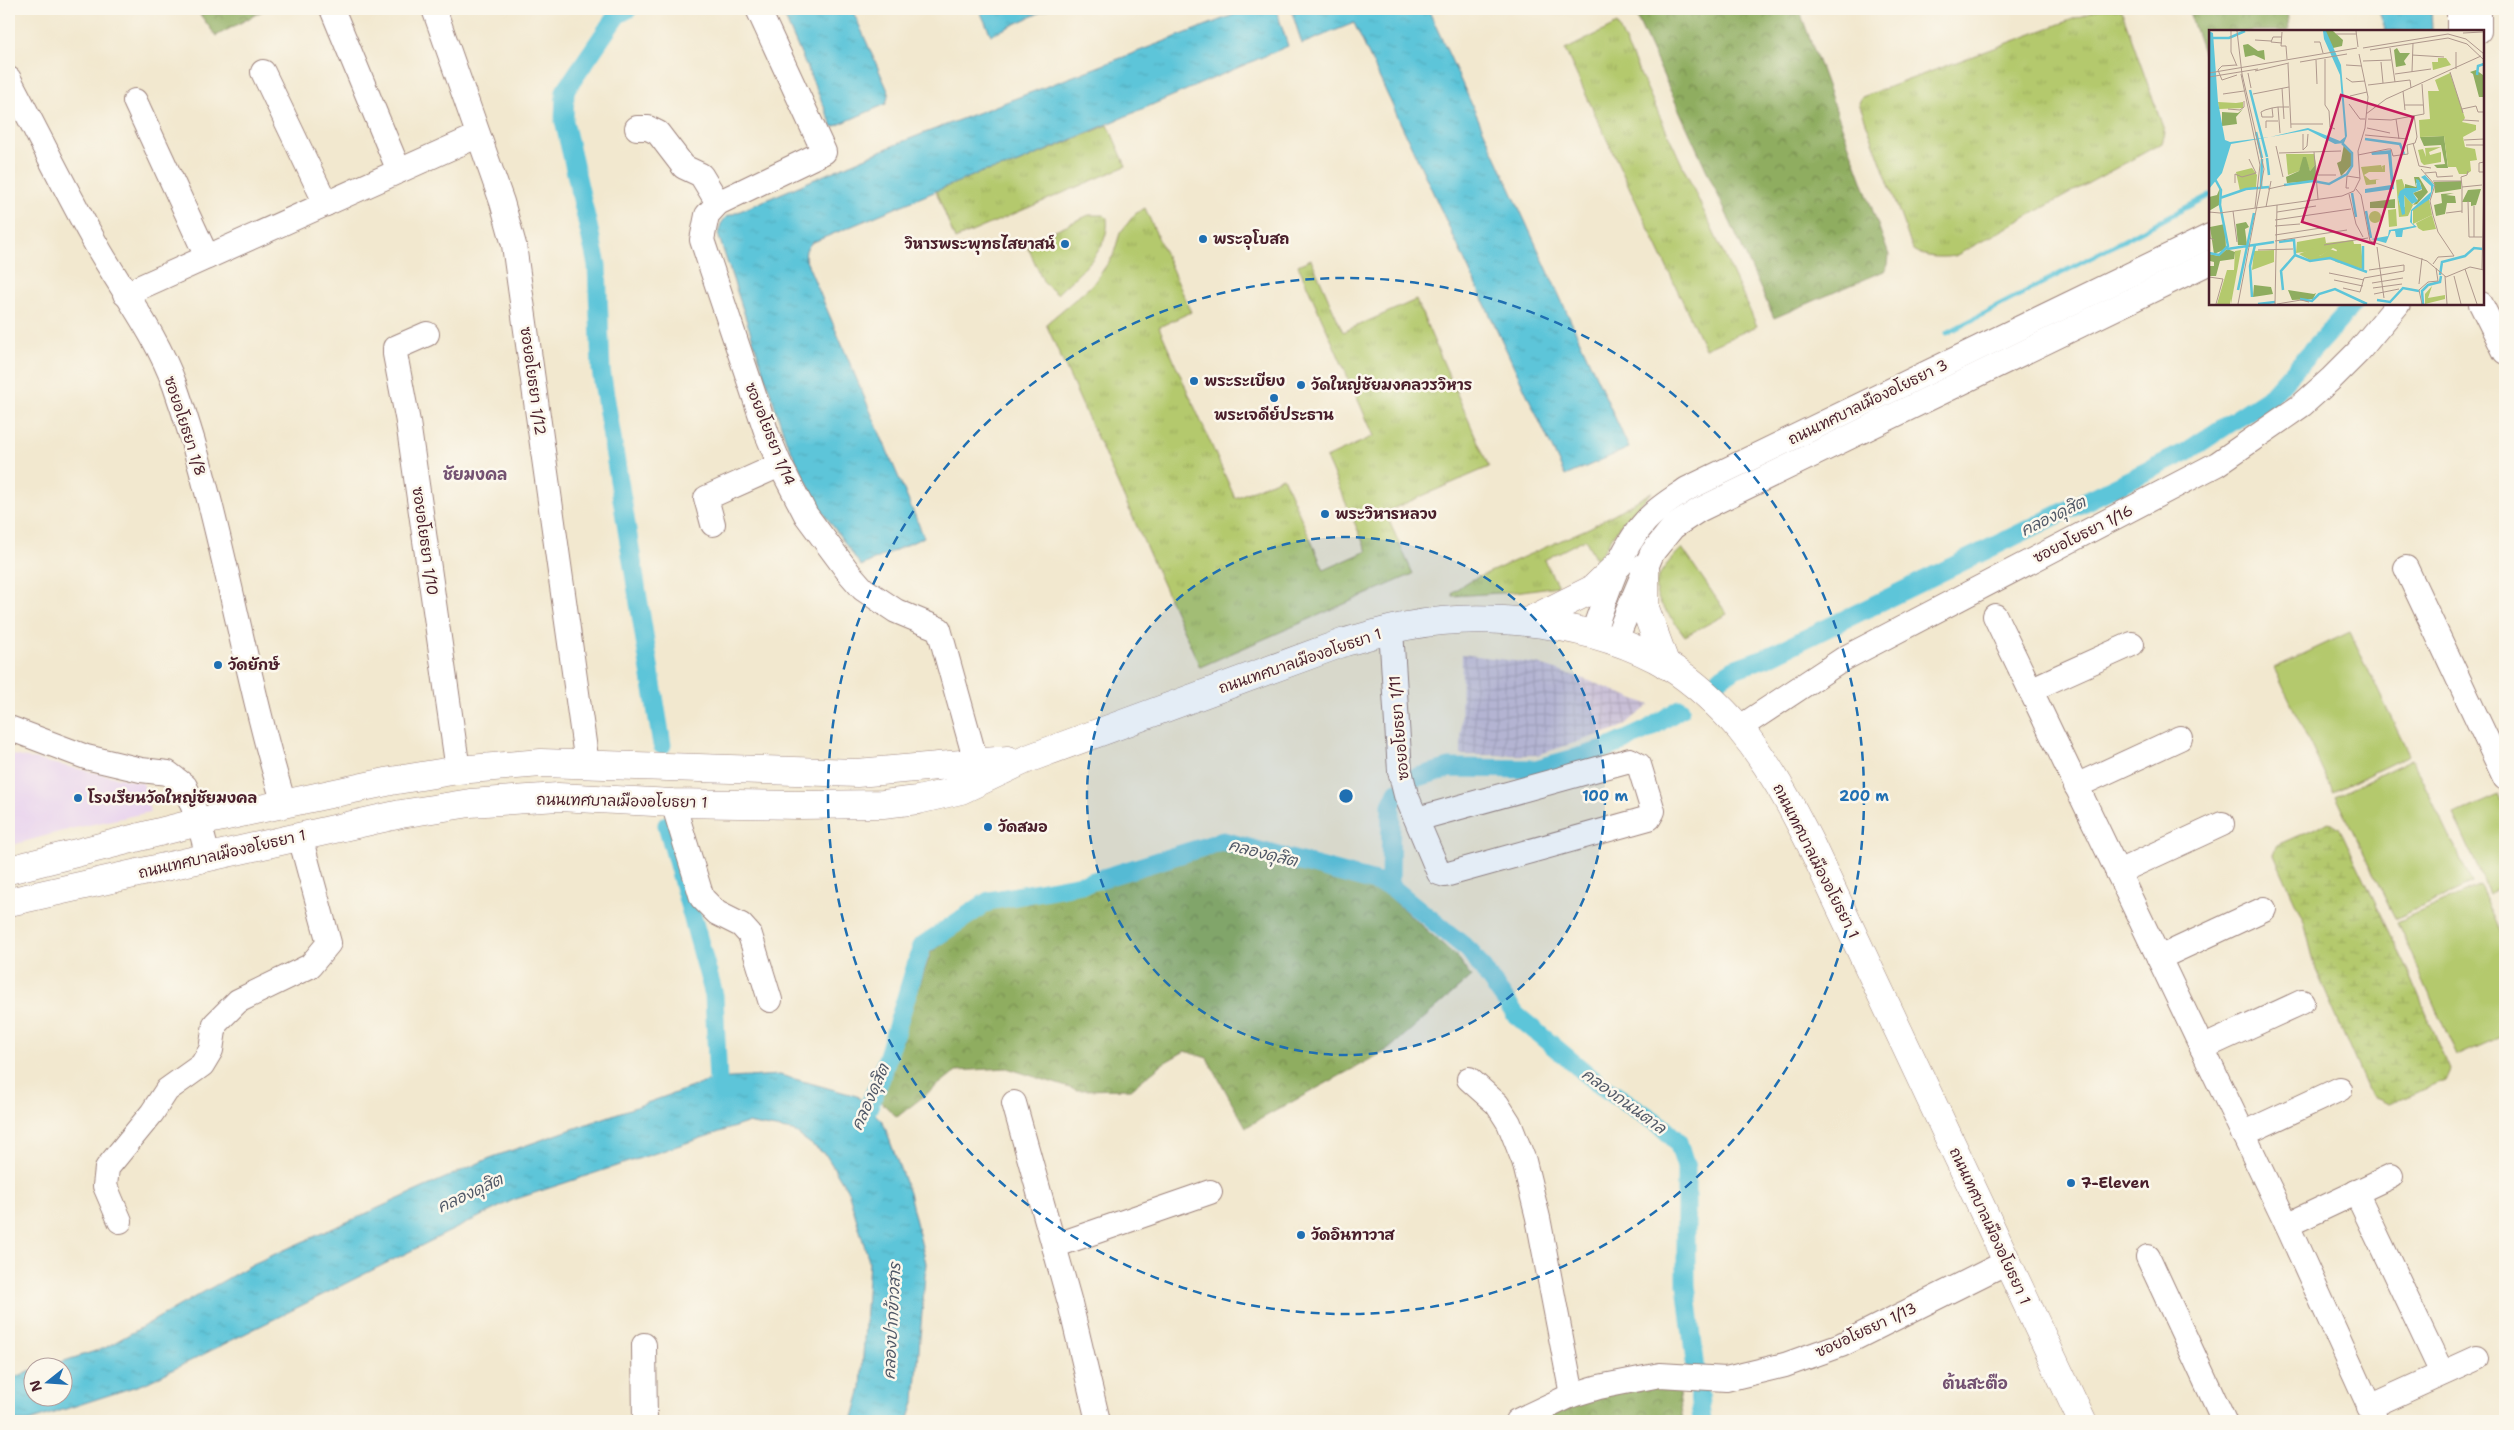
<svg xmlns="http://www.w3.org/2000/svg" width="2514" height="1430" viewBox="0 0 2514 1430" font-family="'Shantell Sans','Playpen Sans Thai',sans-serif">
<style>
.built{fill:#e8d2ee}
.industrial{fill:url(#industrial-grid)}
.grass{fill:url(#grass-tufts);stroke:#7f744c}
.forest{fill:url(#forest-crowns);stroke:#6c6646}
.wetland{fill:url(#wetland-marsh);stroke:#7f744c}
.pitch{fill:#b4c96d;stroke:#7f744c}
.water{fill:url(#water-ripples);stroke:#547282}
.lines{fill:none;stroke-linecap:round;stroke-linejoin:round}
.stream{stroke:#5dc5d9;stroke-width:5}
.canal{stroke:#5dc5d9;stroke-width:19}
.minor-casing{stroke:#9e847d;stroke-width:26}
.major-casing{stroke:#9e847d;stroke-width:29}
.minor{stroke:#fff;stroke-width:24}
.major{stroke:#fff;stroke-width:28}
.ring{fill:none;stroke:#1f6fb2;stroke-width:2.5;stroke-dasharray:9 6}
.poi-dot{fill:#1f6fb2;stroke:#fbf7ec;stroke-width:2}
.labels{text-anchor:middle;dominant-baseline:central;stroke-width:5;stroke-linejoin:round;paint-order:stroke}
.poi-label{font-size:15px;font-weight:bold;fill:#4a1f2b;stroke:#fbf7ec;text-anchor:start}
.street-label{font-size:15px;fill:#4a1f2b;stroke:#fbf7ec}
.neighbourhood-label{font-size:16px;font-weight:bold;fill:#745272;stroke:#fbf7ec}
.water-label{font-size:16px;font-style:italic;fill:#515968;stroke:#fbf7ec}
.inset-river{fill:none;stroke:#5dc5d9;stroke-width:2.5}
.inset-road{fill:none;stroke:#af988d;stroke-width:1}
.view{fill:#c2185b;fill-opacity:0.15;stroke:#c2185b;stroke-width:2.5}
.inset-edge{fill:none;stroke:#4a1f2b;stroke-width:2.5}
.centre{fill:#1f6fb2;stroke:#fbf7ec;stroke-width:2.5}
.ring-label{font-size:15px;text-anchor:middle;font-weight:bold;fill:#1f6fb2;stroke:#fbf7ec;stroke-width:5;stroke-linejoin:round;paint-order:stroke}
</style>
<defs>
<pattern id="industrial-grid" width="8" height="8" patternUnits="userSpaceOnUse" patternTransform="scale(1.25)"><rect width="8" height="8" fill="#c9bfd7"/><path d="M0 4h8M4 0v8" fill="none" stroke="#aea4b9"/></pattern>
<pattern id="grass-tufts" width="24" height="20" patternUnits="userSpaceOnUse" patternTransform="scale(1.25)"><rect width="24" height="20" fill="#b4c96d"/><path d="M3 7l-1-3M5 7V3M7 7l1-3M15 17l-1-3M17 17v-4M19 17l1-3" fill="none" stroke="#9cac5f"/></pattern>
<pattern id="forest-crowns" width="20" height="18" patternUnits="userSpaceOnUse" patternTransform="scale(1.25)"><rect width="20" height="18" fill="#8fad60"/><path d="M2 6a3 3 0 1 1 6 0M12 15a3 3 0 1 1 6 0" fill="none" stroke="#778c4f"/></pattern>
<pattern id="wetland-marsh" width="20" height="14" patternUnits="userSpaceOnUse" patternTransform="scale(1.25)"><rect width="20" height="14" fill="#b4c96d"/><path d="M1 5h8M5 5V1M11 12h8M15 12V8" fill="none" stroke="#9cac5f"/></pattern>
<pattern id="water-ripples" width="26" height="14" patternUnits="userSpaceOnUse" patternTransform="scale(1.25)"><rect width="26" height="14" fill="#5dc5d9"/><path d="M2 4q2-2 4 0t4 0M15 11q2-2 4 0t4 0" fill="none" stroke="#52a9ba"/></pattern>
</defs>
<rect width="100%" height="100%" fill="#fbf7ec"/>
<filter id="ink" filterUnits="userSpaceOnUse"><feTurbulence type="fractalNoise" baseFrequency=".02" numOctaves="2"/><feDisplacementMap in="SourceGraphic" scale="10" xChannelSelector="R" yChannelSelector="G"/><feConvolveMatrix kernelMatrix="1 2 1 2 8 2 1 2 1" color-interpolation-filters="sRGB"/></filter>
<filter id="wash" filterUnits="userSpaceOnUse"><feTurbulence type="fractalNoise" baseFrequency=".0096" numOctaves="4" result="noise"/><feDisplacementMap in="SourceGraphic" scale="20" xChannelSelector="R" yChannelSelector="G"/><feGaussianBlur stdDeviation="1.12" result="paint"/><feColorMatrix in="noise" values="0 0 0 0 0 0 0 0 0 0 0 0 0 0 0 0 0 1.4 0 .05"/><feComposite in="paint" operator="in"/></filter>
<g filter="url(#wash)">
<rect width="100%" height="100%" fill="#f2e8cf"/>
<!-- built -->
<polygon class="built" points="9,754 143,783 150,812 70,829 9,846"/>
<!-- industrial -->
<polygon class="industrial" points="1462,654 1537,664 1587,680 1650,705 1620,728 1537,755 1461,755"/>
<!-- grass -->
<g class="grass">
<path d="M2100,9h21l44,124 -3,10 -207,113c-13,2 -31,2 -42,-6l-54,-147 3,-6z"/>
<polygon points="1617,24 1757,326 1705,349 1565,50"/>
<polygon points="1108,125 1126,166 955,239 936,191 982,172 1013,165"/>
<polygon points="1145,208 1191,312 1159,327 1235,498 1283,477 1324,570 1367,551 1326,458 1374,436 1298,265 1311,259 1343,332 1416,300 1489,467 1385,512 1413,574 1200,667 1046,324 1093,284 1113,256 1120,233 1135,214"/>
<path d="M1089,215h15l3,3c4,32 -29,55 -50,76l-13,-11 -18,-40z"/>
<polygon points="1652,492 1620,525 1597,561 1585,539 1544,560 1558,586 1515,592 1453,596 1452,593 1465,583 1591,527"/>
<path d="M1682,548l45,66 -42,22c-31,-42 -45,-46 -3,-88z"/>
</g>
<!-- forest -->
<g class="forest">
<polygon points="196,9 266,9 216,36"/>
<polygon points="1633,9 1799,9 1889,255 1888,265 1884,271 1774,318"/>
<polygon points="2188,9 2287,9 2289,31 2210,31 2210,72"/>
<polygon points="1222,848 1386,894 1457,957 1471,977 1389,1049 1246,1127 1207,1058 1185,1051 1162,1064 1131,1089 1076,1090 1007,1068 956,1071 897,1117 880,1101 931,952 991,907 1086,889"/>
<polygon points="1677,1380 1683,1421 1527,1421 1572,1399"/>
</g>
<!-- wetland -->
<polygon class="wetland" points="2329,822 2340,829 2408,970 2450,1070 2445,1081 2388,1104 2371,1097 2316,970 2304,922 2274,855 2277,845"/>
<!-- pitch -->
<g class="pitch">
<polygon points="2350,632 2409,755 2333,792 2274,668"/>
<polygon points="2412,759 2472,883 2395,919 2336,796"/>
<polygon points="2499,795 2505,808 2505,885 2489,893 2454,815"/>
<polygon points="2480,885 2505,942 2505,1035 2457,1056 2397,922"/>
</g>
<!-- water -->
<g class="water">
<polygon points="781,9 852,9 889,93 886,104 833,127"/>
<polygon points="979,9 1048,9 991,35"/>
<polygon points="1249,9 1276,9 1288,46 1013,165 982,172 811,243 806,250 805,258 924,537 861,566 818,505 786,440 718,234 721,224 726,217 904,141"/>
<polygon points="1291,9 1428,9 1629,448 1565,476 1354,23 1302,44"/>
<polygon points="2378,9 2431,9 2432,31 2386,31"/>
<polygon points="780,1075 857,1096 883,1122 909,1193 926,1263 915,1400 908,1421 852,1421 861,1388 869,1261 848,1191 826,1155 793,1131 747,1123 513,1200 146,1383 29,1421 9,1421 9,1379 32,1371 32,1398 62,1398 62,1368 45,1367 105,1348 253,1264 490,1158 715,1079"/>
</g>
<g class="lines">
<!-- stream -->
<polyline class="stream" points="1947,333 2210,195"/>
<!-- canal -->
<g class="canal">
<polyline points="628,9 617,15 565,91 564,121 597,265 601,370 662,745"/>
<polyline points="1717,680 1734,669 1770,656 2186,452 2271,396 2354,304"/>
<polyline points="1414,778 1450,768 1536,769 1604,750 1647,730 1680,709"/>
<polyline points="667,825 714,995 719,1105"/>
<polyline points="1390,886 1391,805 1397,792"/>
<polyline points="858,1131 881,1078 922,946 989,901 1087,883 1223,841 1390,886 1470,951 1516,1015 1600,1085 1659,1124 1678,1142 1686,1167 1686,1285 1702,1421"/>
</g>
</g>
</g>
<g filter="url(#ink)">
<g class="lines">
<defs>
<g id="minor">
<polyline points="332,9 399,171"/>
<polyline points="434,9 502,202 514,245 587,764"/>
<polyline points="758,9 824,152 718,203 707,215 702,240 767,434 780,465 806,515 849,573 863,589 896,611 939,629 981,780"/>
<polyline points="2459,9 2459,31"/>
<polyline points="2479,9 2479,31"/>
<polyline points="263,72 326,204"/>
<path d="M9,79c28,53 55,108 84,160 27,49 63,94 82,147 48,136 67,281 109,418"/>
<polyline points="135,101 207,257"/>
<polyline points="637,128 648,128 658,133 684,167 701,175 718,203"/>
<polyline points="125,294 477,136"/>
<polyline points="2481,304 2505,352"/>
<polyline points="427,334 395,348 395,354 408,422 458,770"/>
<polyline points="713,524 706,498 780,465"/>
<polyline points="2406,568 2505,778"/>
<polyline points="1995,616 2287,1225 2376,1421"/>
<polyline points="1391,630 1400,771 1406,795 1439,873 1445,875 1649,818 1653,811 1639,765 1630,760 1417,819"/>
<path d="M1592,635c16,-42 28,-93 63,-123 10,-9 22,-16 32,-23l523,-253"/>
<polyline points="1615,642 1652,553 1673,527 1699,510 2210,262"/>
<polyline points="2030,690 2132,644"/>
<polyline points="9,728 86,757 141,770 168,773 185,786 199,822 208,857"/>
<polyline points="1739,728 1845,658 2217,464 2302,405 2331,379 2358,352 2398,304"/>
<polyline points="2076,786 2180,738"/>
<polyline points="673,803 702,898 717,913 741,925 750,935 770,1000"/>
<polyline points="2118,872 2222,824"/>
<polyline points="2159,958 2264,909"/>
<polyline points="2202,1048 2302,1002"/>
<polyline points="1469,1079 1497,1104 1509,1123 1524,1161 1538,1218 1572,1395"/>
<polyline points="1014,1103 1070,1303 1098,1421"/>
<polyline points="2243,1134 2340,1089"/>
<polyline points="2356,1192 2442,1373"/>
<polyline points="120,1221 105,1186 107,1168 152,1113 167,1090 202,1065 211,1050 215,1024 238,1001 310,966 329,943 300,837"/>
<polyline points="2287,1225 2391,1176"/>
<polyline points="1054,1246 1210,1192"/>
<polyline points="2148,1257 2224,1421"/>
<polyline points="644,1345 645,1421"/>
<polyline points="2369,1407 2477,1358"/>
<polyline points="1517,1421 1572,1395 1599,1387 1660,1375 1726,1379 1785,1365 1841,1345 2007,1262"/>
</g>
<g id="major">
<polyline points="1645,567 1645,608 1666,665"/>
<polyline points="1527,622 1593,589 1619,564"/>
<polyline points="9,870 199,822 391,781 458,770 541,763 857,773 1008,760"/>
<path d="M9,902l392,-88 69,-11 88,-6 115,6 125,2 85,-1 35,-4 43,-10 66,-31 318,-117c20,-5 41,-12 62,-16 81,-16 190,-3 262,40 25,16 51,40 71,63 29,35 51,76 71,116l271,576"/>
</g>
</defs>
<!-- minor casing -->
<use href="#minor" class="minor-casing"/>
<!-- major casing -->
<use href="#major" class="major-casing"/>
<!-- minor -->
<use href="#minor" class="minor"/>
<!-- major -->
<use href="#major" class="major"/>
</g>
</g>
<!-- distance rings -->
<circle cx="1346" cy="796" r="259" fill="#1f6fb2" fill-opacity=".12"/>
<g class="ring">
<circle cx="1346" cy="796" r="259"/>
<circle cx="1346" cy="796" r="518"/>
</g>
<!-- markers -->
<g class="poi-dot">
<circle cx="1203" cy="239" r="5"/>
<circle cx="1065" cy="244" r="5"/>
<circle cx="1194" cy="381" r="5"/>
<circle cx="1301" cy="385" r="5"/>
<circle cx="1274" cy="398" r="5"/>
<circle cx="1325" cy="514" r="5"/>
<circle cx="218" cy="665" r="5"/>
<circle cx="78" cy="798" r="5"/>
<circle cx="988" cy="827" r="5"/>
<circle cx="2071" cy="1183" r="5"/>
<circle cx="1301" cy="1235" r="5"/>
</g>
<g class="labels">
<!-- poi labels -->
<g class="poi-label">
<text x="1213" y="239">พระอุโบสถ</text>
<text x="1055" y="244" text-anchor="end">วิหารพระพุทธไสยาสน์</text>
<text x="1204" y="381">พระระเบียง</text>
<text x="1311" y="385">วัดใหญ่ชัยมงคลวรวิหาร</text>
<text x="1274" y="415" text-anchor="middle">พระเจดีย์ประธาน</text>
<text x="1335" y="514">พระวิหารหลวง</text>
<text x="228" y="665">วัดยักษ์</text>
<text x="88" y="798">โรงเรียนวัดใหญ่ชัยมงคล</text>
<text x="998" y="827">วัดสมอ</text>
<text x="2081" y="1183">7-Eleven</text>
<text x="1311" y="1235">วัดอินทาวาส</text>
</g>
<!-- street labels -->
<g class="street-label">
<text transform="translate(533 381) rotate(82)">ซอยอโยธยา 1/12</text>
<text transform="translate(1868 402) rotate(-26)">ถนนเทศบาลเมืองอโยธยา 3</text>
<text transform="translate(185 426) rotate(72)">ซอยอโยธยา 1/8</text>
<text transform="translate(770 434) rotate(68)">ซอยอโยธยา 1/14</text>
<text transform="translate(2083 534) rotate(-27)">ซอยอโยธยา 1/16</text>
<text transform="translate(425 541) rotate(82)">ซอยอโยธยา 1/10</text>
<text transform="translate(1300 661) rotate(-19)">ถนนเทศบาลเมืองอโยธยา 1</text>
<text transform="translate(1399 728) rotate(-95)">ซอยอโยธยา 1/11</text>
<text transform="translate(622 801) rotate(1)">ถนนเทศบาลเมืองอโยธยา 1</text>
<text transform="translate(222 854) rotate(-13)">ถนนเทศบาลเมืองอโยธยา 1</text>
<text transform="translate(1816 861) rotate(63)">ถนนเทศบาลเมืองอโยธยา 1</text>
<text transform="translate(1990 1226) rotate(65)">ถนนเทศบาลเมืองอโยธยา 1</text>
<text transform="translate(1866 1330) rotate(-25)">ซอยอโยธยา 1/13</text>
</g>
<!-- neighbourhood labels -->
<g class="neighbourhood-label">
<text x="475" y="474">ชัยมงคล</text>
<text x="1975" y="1383">ต้นสะตือ</text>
</g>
<!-- water labels -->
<g class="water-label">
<text transform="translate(2053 516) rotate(-26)">คลองดุสิต</text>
<text transform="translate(1263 853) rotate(14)">คลองดุสิต</text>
<text transform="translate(870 1097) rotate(-66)">คลองดุสิต</text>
<text transform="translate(1624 1101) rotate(36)">คลองถนนตาล</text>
<text transform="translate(470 1193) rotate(-25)">คลองดุสิต</text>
<text transform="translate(892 1321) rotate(-87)">คลองปากข้าวสาร</text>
</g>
</g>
<!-- overview -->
<g transform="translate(2209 30)">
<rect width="275" height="275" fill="#f2e8cf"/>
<path d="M229,28h8l5,7 -18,5 -1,-8h6zM9,72l18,1 7,-1v6l-24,1zM232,117l-12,5 1,3 11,-3v10l-17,3 -3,-3 -3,-12 5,-1 3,8 -1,-9zM77,124h28l2,10 -6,7 -5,-14 -6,14 -11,4zM172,135l2,5 -1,-4 3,-1v7h-16l-5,3 6,5 10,-1 -4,1v4l-10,1 -5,-18zM43,138l5,7 -1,12 -16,4 -4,-19zM187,179l1,17 -8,1 -1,-17zM160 187a6 6 0 1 1 12 0a6 6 0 1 1-12 0ZM223,185l4,14 -13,2 -5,-3 -2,-5zM116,207l1,6 27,-3 1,4h7l2,25 -27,-7 -3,-3 4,-9 -4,-2 -13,8 -8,-5 -16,2 1,-11zM32,220l-10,54v-5l-1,5h-13l10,-34h7l1,-19zM65,220v12l-22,8 2,-19z" fill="#b4c96d"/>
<path d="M124,1l10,9 -1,6 -9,2 -7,-11v-6zM39,14l10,7 6,-1 1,10 -11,-5 -9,2 -2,-12zM188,18l3,5h10l-6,8 2,4 -10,2 -2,-17zM267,40l7,5 1,22h-5l-6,-23 -3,-2zM34,79l-7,8 1,7 -15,2v-14l16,1zM235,106l4,32h-11l-3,-3 11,-1 -4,-19 -17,1 -4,-9zM135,114l8,9 -1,13 -10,10 -4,-13 4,-2zM94,127h3l4,14 6,-7 1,17 -30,2 -1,-6 13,-6zM205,147h5l9,15 -11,12 -4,1 5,-6 -5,-6 9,-3 -2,-8 -4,1 1,5 -3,1 -9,-1v-4l11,3zM252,151v8l-26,4 -1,-11zM11,158l-1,17 -10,6v-14l8,-2zM272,159l-5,16 -5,1v-4h-9l6,-12zM245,163l-8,2 9,1 1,7h-9l-2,11 -9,2 -2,-11 8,-2 -1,-9zM186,169v9h-25v-6zM37,192l3,5 -4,2 2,16h-9l-2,-21zM16,194l1,25 -12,5 -4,-27zM18,219l8,3 -1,7 -14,2 -4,15h-7v-10h5v-4l-4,-1 -1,-7 10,2zM45,255l17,2 2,7 -20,3zM79,260l26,4 2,-1 -3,6 -21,1z" fill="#8fad60"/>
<path d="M220,169l3,16 -19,9v-14zM105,218l6,8 10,-7 8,3 -5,7 -23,1 -11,-6zM223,256l-4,12 17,-3v4l-20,5v-10z" fill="#b4c96d"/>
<path d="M193,149l3,9 -7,9 2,9 5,1 -1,-12 9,10 -5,11 -9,1 -3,-37z" fill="#b4c96d"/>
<path d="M241,43l15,45 -3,4 14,3v5l-13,7 2,10 10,2 2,11 -7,1 1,10 -4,3h-8l-3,-7h-8l-4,-31 -24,1 -1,-17 11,-1 -2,-28h11l-4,-11z" fill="#b4c96d"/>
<path d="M0,1l4,2 5,69 7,38 5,2 40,-5 38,-9 32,13 5,-4 -5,-62 -16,-36 -1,-8h3l15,34 6,71 -3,7 -9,1 -27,-14 -77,14 -9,29 -13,16zM182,120l3,39 -29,4v-4l26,-4 -3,-31 -16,1 -1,-3zM216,145l9,10 -4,14 -18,12v12l5,4 -14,3 -1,7h-6l-1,-6h-4l-5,12 -15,-4 17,-3 1,-6 25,-4 -4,-4 1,-12 20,-18v-6l-10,-9zM207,149l3,1 3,9 -9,4 5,8 -6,3 -8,-9 1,19 -3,1 -4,-18 2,-6 5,-3h12z" fill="#5dc5d9"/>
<path class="inset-river" d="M0,8h20l16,-7M268,45l1,-9 6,-2M41,60l17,67M47,102l6,26M156,109l35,5 4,10M58,128l2,17M75,155l29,-4 16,3 18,-10 5,-8v-13l-10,-10M52,157l1,-28M143,163l4,24M11,168l26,-9 23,-2M157,181l5,27M70,212l15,-2 1,15M154,216v24M18,219l47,-7M0,223l10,2 9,-9 -8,-41 1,-15 -6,-11M231,245l2,-13 23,-6 9,-8 9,1M29,260l16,-77M74,260l-2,-19 14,-16 15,6 20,-3 37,14M43,267l-2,-31 5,-21M91,269l12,2 7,-7 16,-5 32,15M168,270l13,2 13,-14 16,3M49,274l17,-2M214,274l-1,-13 6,-6 12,-3 1,-6"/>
<path class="inset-road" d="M22,1v21l6,14M28,1l5,43 22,95 -26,135M147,1l2,16M73,2l-1,14h5l1,13M254,3l20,-1M127,4h21M46,10l16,1M105,12h6l3,11M73,13l-11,-1 2,-5h9M154,18l85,-14 18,5 18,15M181,18l5,34M161,20l78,-12 19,6 17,16M247,22v17M203,25l32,2M116,29v46l4,6 1,16 5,2M107,30l1,24M154,31l28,-1M91,32l47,-8M172,32l2,21M79,34l3,64M27,35l-14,1 -4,4 4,10 15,-5M137,35l16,1M46,41l34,-8M203,42l1,-29M241,42l13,41M0,43l148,-25M39,43l3,15M32,44l19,91 -5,43M186,44l36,-5M0,47l49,-8M137,48l6,4 13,-1M159,55l42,-5 1,8M73,58l2,31M194,61l2,19M14,64l21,-3M44,64l36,-7M141,66l17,-4M140,74l11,15h5M196,75h18M69,77l2,26M63,78l1,9h-11l-1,-5 4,-2 7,-2 6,-1h11M19,79l12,1 4,-3v-6M253,79l14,-3 2,6h6M157,84l20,-15 95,-43M159,89l23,1 33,-6 -2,-30M187,89l3,20M254,90l16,1M82,94h32M57,98v-7h12M158,98l23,5M94,104v16M156,105l43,4M255,110l20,-1M204,113l6,23 12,2M257,115h18M67,116l7,31M94,120l4,-4 1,-12M105,122l4,47M70,123l62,-2M149,125l30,-6h3l2,7 15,-2 -1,-9 8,-2 2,-6 -3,-22M275,132l-5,1v9h5M212,139l14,16 -5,16 3,14 5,17 16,24 -16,1 -5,7M216,143l11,-1 1,5 16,-1M109,145h18M224,151h28M26,153v-9l7,3 14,-4 -7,-14M253,157l-1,-10 6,-2 1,-4M140,158h-3l1,-12 13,2M59,159l18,-4M147,159l5,6 9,46 57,20 19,16 24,-10 14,3M140,164l7,30 7,13M259,171l1,36h15M265,176v31M57,177l5,-26M24,181l4,31M0,182l11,1 122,-17 12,-5 6,-12 -2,-28 7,-23 3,-31 -9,-43M68,182l39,-6M237,183l16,-2M253,183v-26l20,-2M0,187l1,21 4,2M66,190l76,-11M66,196l25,-2M66,205l46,-7M66,211l72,-11M115,215l44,-7M168,217l7,51M49,220l35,-1M256,239l12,35M273,239l2,-90M160,240l35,-5v6M120,243l35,7M236,246l2,28M245,246l7,28M0,247l14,2 -7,25M125,250l29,6M163,253l31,-5M210,254l3,-26M134,258l17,4 4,-14 40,-7M164,258l29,-4M165,264l25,-5M66,274l2,-99M68,274l24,-4 8,2M213,274l-3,-14 9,-8 10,-1 -2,-13"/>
<path class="view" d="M132,65l72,22 -39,127 -72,-22z"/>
<rect width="275" height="275" class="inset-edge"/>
</g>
<circle cx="1346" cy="796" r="8" class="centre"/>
<g class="ring-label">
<text x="1605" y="801">100 m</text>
<text x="1864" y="801">200 m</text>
</g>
<!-- margin -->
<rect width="2514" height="1430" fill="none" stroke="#fbf7ec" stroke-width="30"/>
<!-- north arrow -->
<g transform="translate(48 1382) rotate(253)"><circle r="24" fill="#fbf7ec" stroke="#b4a19f"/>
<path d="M0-4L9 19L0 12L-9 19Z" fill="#1f6fb2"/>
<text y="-8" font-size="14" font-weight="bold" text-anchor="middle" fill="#4a1f2b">N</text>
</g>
</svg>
